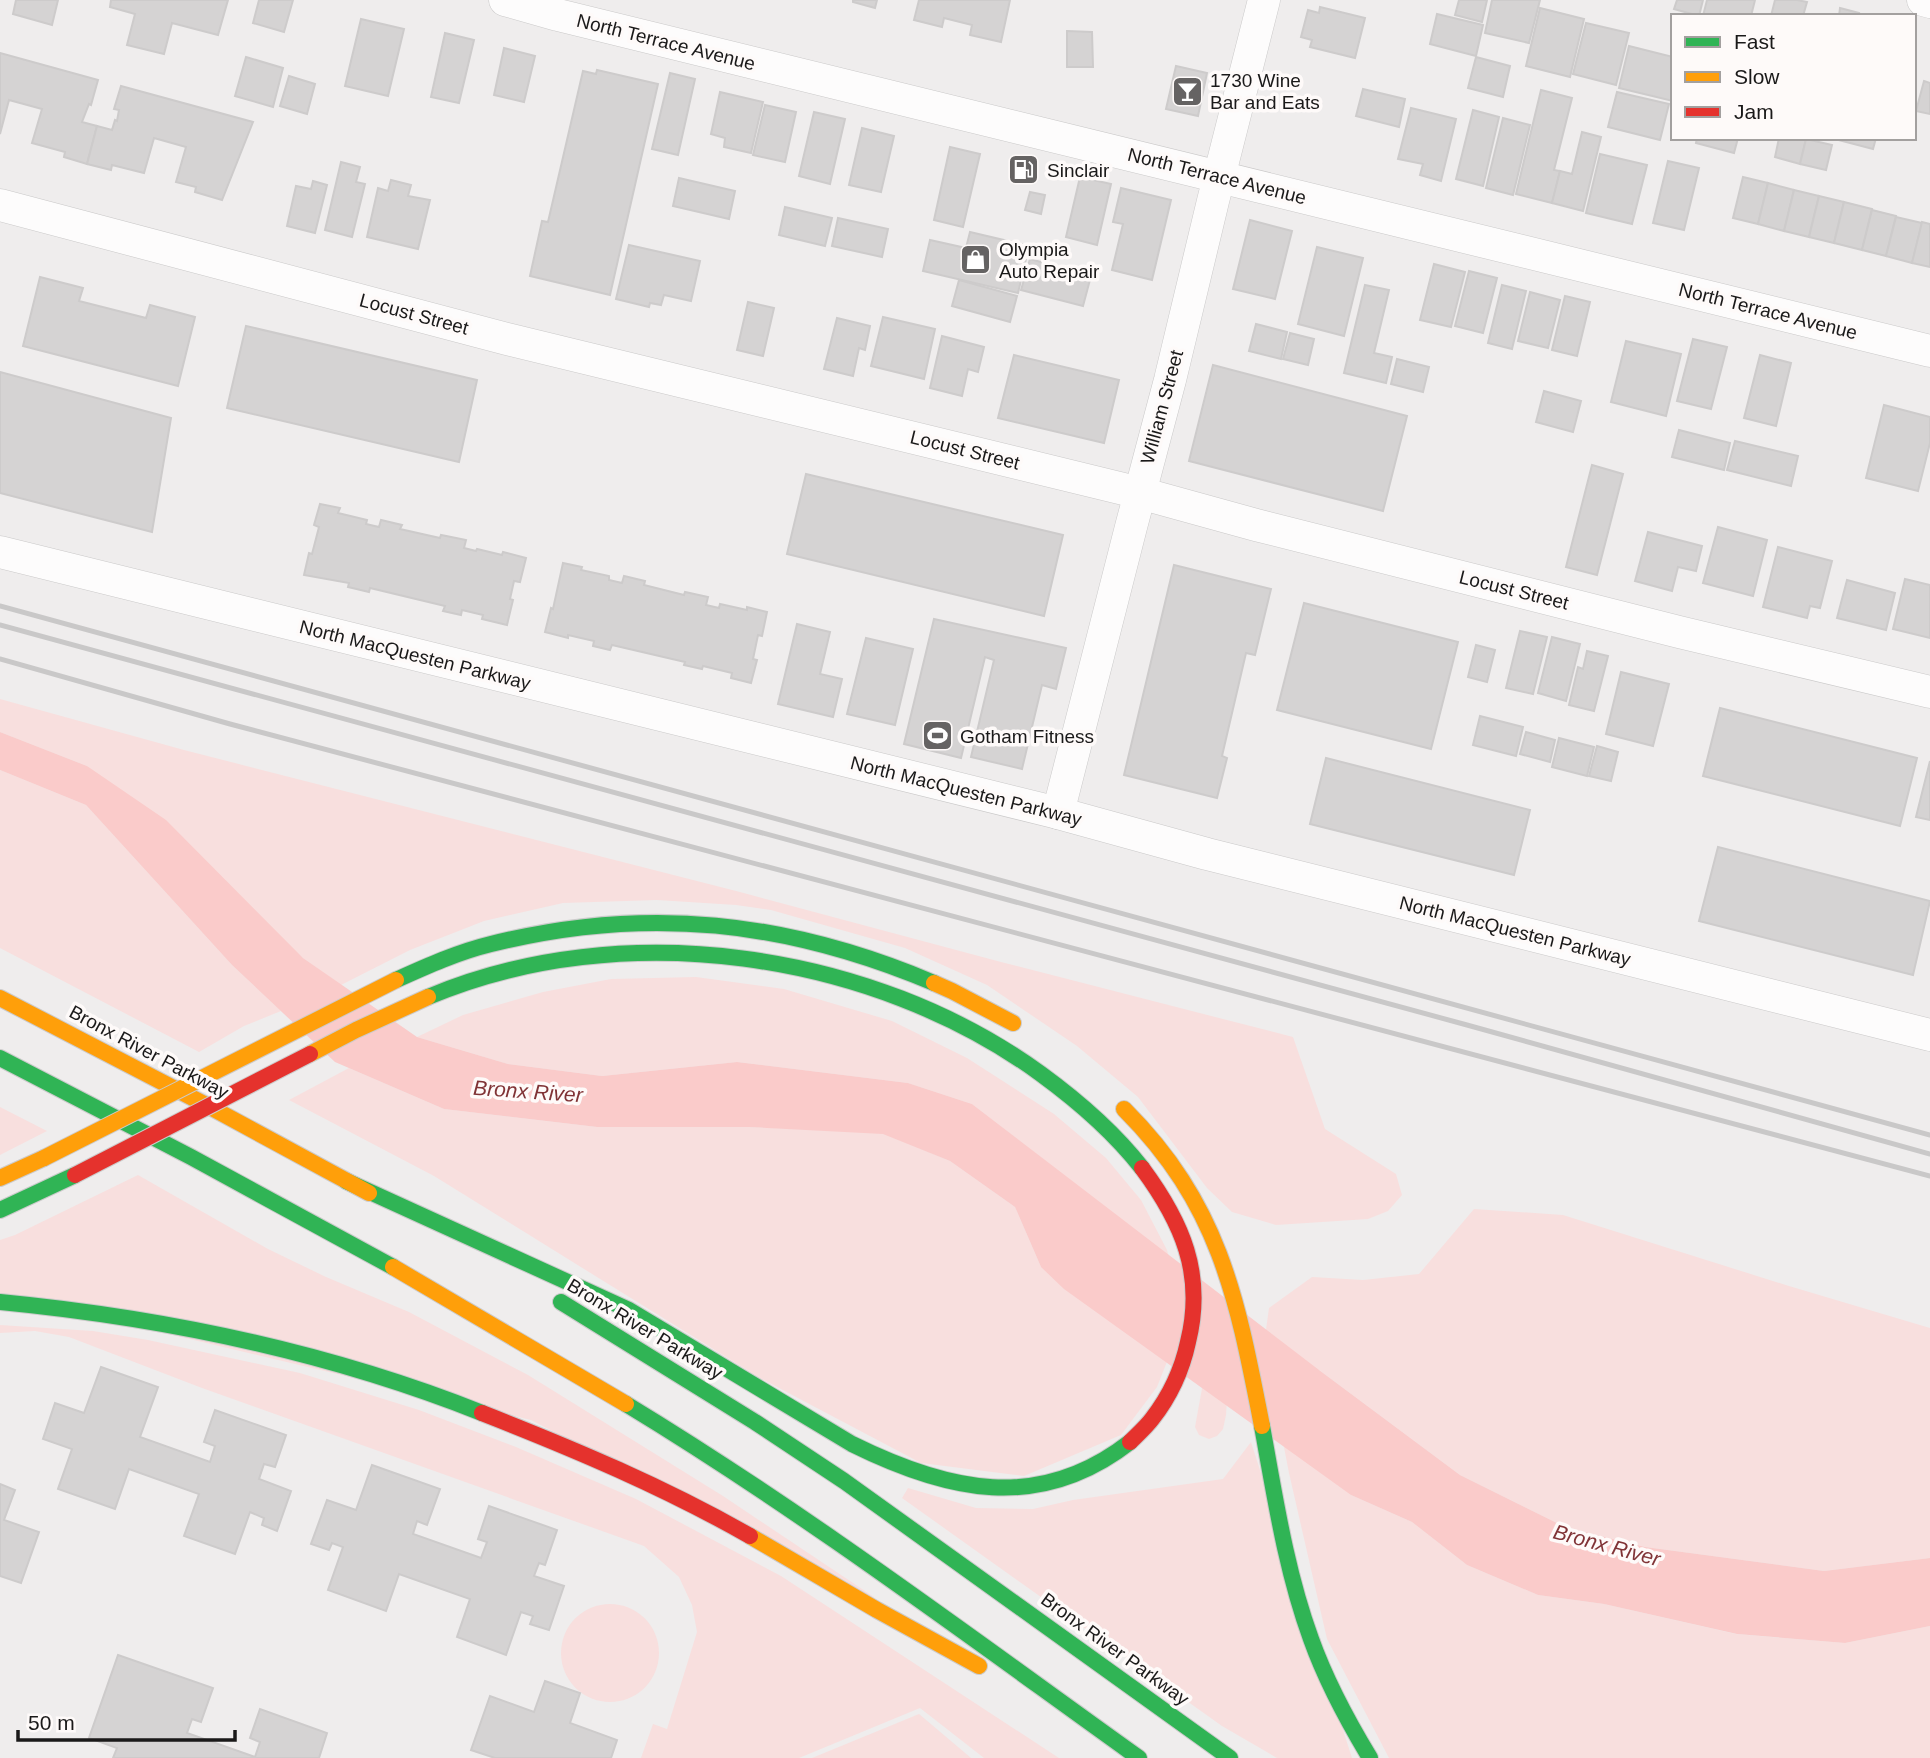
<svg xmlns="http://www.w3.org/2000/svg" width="1930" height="1758" viewBox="0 0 1930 1758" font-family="Helvetica,sans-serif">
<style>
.green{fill:#f8dfde}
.water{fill:#facbca}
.building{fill:#d5d3d3;stroke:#cdcbcb;stroke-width:2}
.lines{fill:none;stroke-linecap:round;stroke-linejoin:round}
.street-casing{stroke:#cac9c9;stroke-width:33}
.fast-casing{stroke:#cccbcb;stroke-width:18}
.slow-casing{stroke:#cccbcb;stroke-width:18}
.jam-casing{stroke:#cccbcb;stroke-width:18}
.street{stroke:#fdfcfc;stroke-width:32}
.fast{stroke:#30b455;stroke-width:16}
.slow{stroke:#ff9f0a;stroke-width:16}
.jam{stroke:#e5322d;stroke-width:16}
.rail{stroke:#c9c8c8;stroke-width:5}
.slow-bridge-casing{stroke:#cccbcb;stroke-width:18;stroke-linecap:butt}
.jam-bridge-casing{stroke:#cccbcb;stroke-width:18;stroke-linecap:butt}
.slow-bridge{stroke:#ff9f0a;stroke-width:16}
.jam-bridge{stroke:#e5322d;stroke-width:16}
.labels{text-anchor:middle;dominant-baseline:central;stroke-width:7;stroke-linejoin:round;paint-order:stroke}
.street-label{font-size:19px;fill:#1a1919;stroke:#fefaf9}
.poi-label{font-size:19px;fill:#1a1919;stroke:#fefaf9;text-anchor:start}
.water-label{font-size:21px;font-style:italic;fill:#803336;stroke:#fefaf9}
</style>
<rect width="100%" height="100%" fill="#efeded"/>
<!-- green -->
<g class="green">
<polygon points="0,699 184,750 740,892 1001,962 1293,1037 1325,1129 1396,1174 1402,1195 1388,1211 1368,1219 1276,1225 1232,1212 1207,1188 1138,1097 1077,1046 987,985 905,948 771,910 736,905 657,900 563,903 484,921 410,950 341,985 303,958 87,766 0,732"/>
<polygon points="0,770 86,805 232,965 281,1011 244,1026 199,1052 0,948"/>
<polygon points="696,977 784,989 892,1021 967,1058 1054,1114 1106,1158 1141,1200 1167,1250 1178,1293 1172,1349 1157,1387 1121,1435 1024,1476 921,1463 760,1378 434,1176 289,1100 349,1068 444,1109 597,1127 749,1127 883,1133 950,1161 1015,1207 1041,1267 1096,1200 972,1104 908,1083 737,1062 602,1076 508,1064 417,1037 463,1015 543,992 611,979"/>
<polygon points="0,1107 47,1131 0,1155"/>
<polygon points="138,1175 268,1249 326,1277 409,1312 528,1375 723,1496 877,1599 531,1420 0,1294 0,1240 15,1235"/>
<polygon points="1474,1209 1563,1215 1789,1286 1930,1328 1930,1558 1824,1571 1645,1547 1565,1527 1460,1475 1319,1370 1351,1495 1412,1522 1467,1565 1538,1595 1604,1604 1736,1634 1845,1643 1930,1626 1930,1758 1389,1758 1327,1639 1289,1473 1264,1344 1269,1308 1312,1277 1363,1280 1419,1274"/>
<polygon points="0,1325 93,1331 148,1340 300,1373 419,1410 516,1447 636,1499 781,1576 1059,1758 984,1758 920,1708 799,1758 641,1758 653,1724 667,1729 697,1632 692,1605 679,1577 644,1546 202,1388 69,1337 35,1331 0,1333"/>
<polygon points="1207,1361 1227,1398 1226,1415 1223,1429 1217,1436 1209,1439 1199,1435 1195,1427"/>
<polygon points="1251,1442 1352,1758 1277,1758 1222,1726 902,1498 908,1488 976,1508 1033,1509 1073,1500 1223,1479"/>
<circle cx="610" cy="1653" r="49"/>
<polygon points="919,1714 971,1758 812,1758"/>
</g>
<!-- water -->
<polygon class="water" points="0,732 87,766 166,820 303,958 417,1037 508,1064 602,1076 737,1062 908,1083 972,1104 1319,1370 1460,1475 1565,1527 1645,1547 1824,1571 1930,1558 1930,1626 1845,1643 1737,1634 1604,1604 1538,1595 1467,1565 1412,1522 1351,1495 1064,1289 1041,1267 1015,1207 950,1161 883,1134 749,1127 597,1127 444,1109 335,1062 232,965 86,805 0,770"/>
<!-- building -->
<g class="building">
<polygon points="16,0 58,0 52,25 13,14"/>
<polygon points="111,0 228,0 218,35 172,23 164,54 127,45 135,14 110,7"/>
<polygon points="259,0 293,0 284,32 253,23"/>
<polygon points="853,0 877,0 875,8 853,2"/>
<polygon points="919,0 1010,0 1001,42 970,35 972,25 944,18 942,27 914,20"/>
<polygon points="1459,0 1487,0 1482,22 1455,15"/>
<polygon points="1492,0 1540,0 1529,43 1485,33"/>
<polygon points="1677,0 1703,0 1699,16 1674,9"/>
<polygon points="1707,0 1755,0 1751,16 1703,16"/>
<polygon points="1775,0 1797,0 1807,2 1803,16 1771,16"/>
<polygon points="1320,7 1365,18 1355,58 1310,47 1312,40 1301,37 1308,10 1319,13"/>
<polygon points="1540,8 1584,19 1570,77 1526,66"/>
<polygon points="1840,8 1859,13 1858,16 1839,16"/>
<polygon points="1437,14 1483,25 1476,56 1430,44"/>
<polygon points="361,19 404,29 388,96 345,86"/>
<polygon points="1586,23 1629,33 1616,85 1573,74"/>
<polygon points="1067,31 1092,32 1093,67 1067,67"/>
<polygon points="445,33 474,40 459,103 431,97"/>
<polygon points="1629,46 1673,57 1673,101 1619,88"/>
<polygon points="504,48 535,56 524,102 494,95"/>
<polygon points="0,53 98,80 91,105 89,104 82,122 97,126 87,164 64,157 65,152 32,143 42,109 9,100 0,134"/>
<polygon points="246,57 283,68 273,107 235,96"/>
<polygon points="1476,57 1510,66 1503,97 1468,88"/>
<polygon points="1176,66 1207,73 1198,116 1166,109"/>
<polygon points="597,70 658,84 610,295 530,276 542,221 548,222 583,71 596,74"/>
<polygon points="670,73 695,79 678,155 652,149"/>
<polygon points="289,76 315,84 307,114 280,106"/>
<polygon points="1924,81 1930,83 1930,114 1916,111"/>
<polygon points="121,86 253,122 222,200 195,192 196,187 176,182 186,147 154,138 144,173 112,165 111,170 87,164 97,126 112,130 115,120 117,121 119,110 114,109"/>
<polygon points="1363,89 1405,99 1399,127 1356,116"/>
<polygon points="1541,90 1572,98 1554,170 1560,171 1552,203 1516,194"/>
<polygon points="720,92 763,102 751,153 724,147 725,138 711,134"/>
<polygon points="1617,92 1669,104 1660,140 1608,127"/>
<polygon points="765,105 796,112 785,162 753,155"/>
<polygon points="1411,108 1456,119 1441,181 1420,175 1423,164 1398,159"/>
<polygon points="1473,110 1499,117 1483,186 1456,179"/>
<polygon points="814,112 845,119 830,184 799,176"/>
<polygon points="1503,118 1530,125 1513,195 1486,188"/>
<polygon points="862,128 894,136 881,192 849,185"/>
<polygon points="1582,132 1601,137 1583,211 1552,203 1560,171 1572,174"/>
<polygon points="1697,138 1738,138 1734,153 1696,143"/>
<polygon points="1779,138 1806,139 1800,164 1775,157"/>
<polygon points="1831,138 1876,138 1873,149"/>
<polygon points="1806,139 1832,145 1826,170 1800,164"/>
<polygon points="950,147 980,154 963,227 934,220"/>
<polygon points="1600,154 1647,165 1632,224 1586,213"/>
<polygon points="1668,161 1699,168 1684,230 1653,223"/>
<polygon points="341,162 360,167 356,182 365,184 352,237 325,230"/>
<polygon points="1080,177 1111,184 1097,245 1066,237"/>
<polygon points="1743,177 1768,183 1758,224 1733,218"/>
<polygon points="679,178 735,191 729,219 673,206"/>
<polygon points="391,180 411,185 408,196 430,200 418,249 367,237 378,188 388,191"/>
<polygon points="313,181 327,185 315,233 287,226 296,186 311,189"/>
<polygon points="1768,183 1794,190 1784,231 1758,224"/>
<polygon points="1121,188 1171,200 1152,280 1112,270 1123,224 1113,222"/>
<polygon points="1794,190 1819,196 1809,237 1784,231"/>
<polygon points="1030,192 1045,195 1041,214 1025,210"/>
<polygon points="1819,196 1844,202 1834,243 1809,237"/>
<polygon points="1844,202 1872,209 1862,250 1834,243"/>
<polygon points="785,207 832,218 825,246 779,235"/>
<polygon points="1872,210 1896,216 1886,256 1862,250"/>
<polygon points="1896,217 1922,223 1912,263 1886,256"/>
<polygon points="838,218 888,229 882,257 832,246"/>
<polygon points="1250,220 1292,231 1275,299 1233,289"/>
<polygon points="1922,222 1930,224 1930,267 1912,263"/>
<polygon points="970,232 1029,246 1018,293 923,271 930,240 966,248"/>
<polygon points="629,245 700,261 691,301 664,295 661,305 650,303 649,307 616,299"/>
<polygon points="1317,247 1363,258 1344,336 1298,324"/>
<polygon points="1030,259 1091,276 1083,306 1021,290"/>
<polygon points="1434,264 1465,272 1451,327 1420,320"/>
<polygon points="1469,271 1497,278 1483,333 1455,326"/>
<polygon points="40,277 83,288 79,301 146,318 150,305 195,317 178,386 23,346"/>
<polygon points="959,280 1017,296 1010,322 952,306"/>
<polygon points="1365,285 1389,290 1374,353 1392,357 1386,383 1344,373"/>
<polygon points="1502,285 1526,291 1512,349 1488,343"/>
<polygon points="1530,292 1560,300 1548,348 1518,341"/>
<polygon points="1565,296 1590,302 1577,356 1552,350"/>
<polygon points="748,302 774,308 763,356 737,350"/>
<polygon points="883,317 935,329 924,379 871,366"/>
<polygon points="837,318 870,326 865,350 859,348 853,376 824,369"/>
<polygon points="1256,324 1287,332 1281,359 1249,351"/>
<polygon points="246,326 477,380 459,462 227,408"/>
<polygon points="1290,333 1314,339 1308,365 1283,359"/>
<polygon points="942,336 984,347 978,372 968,369 962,396 930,388"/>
<polygon points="1693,339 1727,347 1711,409 1677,401"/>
<polygon points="1626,341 1681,354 1666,416 1611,402"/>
<polygon points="1014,355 1119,380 1104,443 998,418"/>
<polygon points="1760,355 1791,363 1776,426 1744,418"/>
<polygon points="1397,359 1429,367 1423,392 1391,384"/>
<polygon points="1213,365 1407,416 1383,511 1189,461"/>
<polygon points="0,372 171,418 152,532 0,493"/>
<polygon points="1544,391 1581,401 1573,432 1536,422"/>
<polygon points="1884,405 1930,417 1930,443 1918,491 1866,478"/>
<polygon points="1679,430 1730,443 1724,470 1672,457"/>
<polygon points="1735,441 1798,456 1791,486 1727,470"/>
<polygon points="1592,465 1623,474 1597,575 1566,567"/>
<polygon points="806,474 1063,535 1044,616 787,554"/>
<polygon points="320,504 340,508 338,513 367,520 366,524 379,527 381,520 402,525 400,529 440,538 441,535 466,540 464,548 476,551 477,549 502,555 503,552 526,558 520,582 514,581 510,599 513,600 507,625 482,619 483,615 462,610 461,615 443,611 445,606 370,588 369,592 348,587 349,583 304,575 309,553 312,554 319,527 314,525"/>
<polygon points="1718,527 1767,540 1753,596 1703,583"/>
<polygon points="1648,532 1702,546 1696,571 1678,567 1672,591 1635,581"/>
<polygon points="1778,547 1832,561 1820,608 1810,606 1807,618 1763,607"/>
<polygon points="563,563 582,567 581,570 609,576 609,580 622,583 624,576 645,581 644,585 684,595 685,592 708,597 706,605 719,608 720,604 747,610 747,607 767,612 762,636 758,635 753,659 757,660 751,683 731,678 732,673 703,666 702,669 684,665 685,662 612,645 610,650 593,646 594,641 568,635 568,638 545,632 551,608 553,609"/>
<polygon points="1174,565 1271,589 1255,655 1246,653 1222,756 1227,758 1217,798 1124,775"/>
<polygon points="1905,579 1930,585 1930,638 1893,629"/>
<polygon points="1847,580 1895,593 1886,630 1837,618"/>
<polygon points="1304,603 1458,642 1431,749 1277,710"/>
<polygon points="934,619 1066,648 1056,689 1042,685 1022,769 971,757 994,660 985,657 961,758 904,744"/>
<polygon points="797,624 830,632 820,674 842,679 833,717 778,704"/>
<polygon points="1520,631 1547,637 1533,694 1506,688"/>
<polygon points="1552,637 1580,644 1566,701 1538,693"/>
<polygon points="866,638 913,649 895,725 847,714"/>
<polygon points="1476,645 1495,650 1487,682 1468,677"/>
<polygon points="1587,651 1608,656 1594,711 1569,705 1578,667 1583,669"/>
<polygon points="1621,672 1669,684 1653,746 1606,734"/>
<polygon points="1720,708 1917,758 1900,826 1703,776"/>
<polygon points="1480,716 1523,727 1516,756 1473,745"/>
<polygon points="1526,732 1555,740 1550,762 1520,754"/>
<polygon points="1559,738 1594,747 1587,776 1552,767"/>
<polygon points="1597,746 1618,752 1611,781 1589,776"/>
<polygon points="1326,758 1530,810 1514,875 1310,824"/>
<polygon points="1930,761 1930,820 1916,817"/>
<polygon points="1718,847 1930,901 1913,975 1699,921"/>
<polygon points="101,1367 158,1387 140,1437 210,1462 215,1446 204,1442 215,1410 286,1435 275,1467 264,1464 259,1479 291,1491 277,1531 262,1525 264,1518 250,1512 235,1554 184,1536 199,1494 129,1469 115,1509 58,1489 72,1449 43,1439 55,1403 84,1413"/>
<polygon points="372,1465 440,1489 427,1525 417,1521 413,1534 481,1558 487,1542 478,1539 489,1506 557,1530 545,1565 539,1563 534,1576 564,1586 549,1630 530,1624 533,1616 521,1612 506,1655 457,1637 470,1599 399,1574 386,1611 328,1590 343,1547 332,1543 329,1550 311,1544 327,1500 356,1510"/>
<polygon points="0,1484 15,1490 4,1520 39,1532 21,1583 0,1576"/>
<polygon points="118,1655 213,1688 201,1722 192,1719 187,1733 255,1757 260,1742 250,1738 260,1709 327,1733 319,1758 113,1758 117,1748 89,1738"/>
<polygon points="545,1681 580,1693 570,1723 617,1740 611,1758 495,1758 471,1750 490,1696 534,1712"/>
</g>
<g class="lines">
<defs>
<g id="street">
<polyline points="505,0 558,15 1930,351"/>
<polyline points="1923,0 1930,2"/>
<polyline points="0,205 507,339 1140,493 1256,525 1679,632 1930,692"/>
<polyline points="0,552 1058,813 1207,854 1930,1035"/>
<polyline points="1058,813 1131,527 1170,380 1213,201 1264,0"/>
</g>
<g id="fast">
<path d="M396,980c31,-14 62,-28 95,-36 156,-39 296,-23 443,39"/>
<path d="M428,997c194,-82 444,-46 613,77 37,27 72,57 101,94"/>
<polyline points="0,1058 191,1157 393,1267"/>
<path d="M346,1181l283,129 223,134c95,47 187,69 278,-2"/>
<polyline points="0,1210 75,1175"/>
<path d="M0,1302c166,16 326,49 482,111"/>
<polyline points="561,1302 755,1422 844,1481 1230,1758"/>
<path d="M626,1404c178,108 344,233 513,354"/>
<path d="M1262,1426c13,71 24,145 49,213 15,42 36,81 59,119"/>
</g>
<g id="slow">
<polyline points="934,983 952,991 1013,1023"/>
<polyline points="0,998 210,1107 369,1193"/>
<path d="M1124,1109c96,96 113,189 138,317"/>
<polyline points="0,1178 44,1158"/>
<polyline points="393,1267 626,1404"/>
<polyline points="750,1536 877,1610 979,1666"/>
</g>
<g id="jam">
<path d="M482,1413c92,36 182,74 268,123"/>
<path d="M1130,1442c7,-7 16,-15 22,-23 18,-23 30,-49 36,-77 17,-68 -6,-120 -46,-174"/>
</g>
</defs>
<!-- street casing -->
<use href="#street" class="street-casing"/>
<!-- fast casing -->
<use href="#fast" class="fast-casing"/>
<!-- slow casing -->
<use href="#slow" class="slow-casing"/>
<!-- jam casing -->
<use href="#jam" class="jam-casing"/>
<!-- street -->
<use href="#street" class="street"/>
<!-- fast -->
<use href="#fast" class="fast"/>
<!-- slow -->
<use href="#slow" class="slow"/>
<!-- jam -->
<use href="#jam" class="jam"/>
<!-- rail -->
<g class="rail">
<polyline points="0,606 1930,1135"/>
<polyline points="0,625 1467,1025 1930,1154"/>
<polyline points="0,659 230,724 1930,1176"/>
</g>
<defs>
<g id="slow-bridge">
<polyline points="310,1054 356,1030 428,997"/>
<polyline points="44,1158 396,980"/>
</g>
<polyline id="jam-bridge" points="75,1175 310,1054"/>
</defs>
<!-- slow-bridge casing -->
<use href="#slow-bridge" class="slow-bridge-casing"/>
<!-- jam-bridge casing -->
<use href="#jam-bridge" class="jam-bridge-casing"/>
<!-- slow-bridge -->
<use href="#slow-bridge" class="slow-bridge"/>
<!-- jam-bridge -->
<use href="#jam-bridge" class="jam-bridge"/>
</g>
<!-- icons -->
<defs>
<symbol id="bar-square" viewBox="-11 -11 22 22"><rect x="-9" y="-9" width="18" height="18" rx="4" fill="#656363" stroke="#fefaf9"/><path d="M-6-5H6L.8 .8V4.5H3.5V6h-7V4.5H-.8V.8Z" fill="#fff"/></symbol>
<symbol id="fuel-square" viewBox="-11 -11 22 22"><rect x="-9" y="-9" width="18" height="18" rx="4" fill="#656363" stroke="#fefaf9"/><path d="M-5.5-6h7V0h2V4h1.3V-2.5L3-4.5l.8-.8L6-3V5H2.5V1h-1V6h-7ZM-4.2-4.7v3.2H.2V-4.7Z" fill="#fff"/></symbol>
<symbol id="shop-square" viewBox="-11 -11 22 22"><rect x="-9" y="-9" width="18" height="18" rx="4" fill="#656363" stroke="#fefaf9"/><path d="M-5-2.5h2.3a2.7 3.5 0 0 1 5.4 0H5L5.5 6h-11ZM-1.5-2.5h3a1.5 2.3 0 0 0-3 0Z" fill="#fff"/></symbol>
<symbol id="stadium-square" viewBox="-11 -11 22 22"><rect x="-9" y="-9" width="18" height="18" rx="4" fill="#656363" stroke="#fefaf9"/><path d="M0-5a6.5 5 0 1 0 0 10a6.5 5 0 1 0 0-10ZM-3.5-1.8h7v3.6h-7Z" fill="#fff"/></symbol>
</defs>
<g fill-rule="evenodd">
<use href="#bar-square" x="1170" y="74" width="35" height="35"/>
<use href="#fuel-square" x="1006" y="152" width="35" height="35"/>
<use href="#shop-square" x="958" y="242" width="35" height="35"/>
<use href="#stadium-square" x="920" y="718" width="35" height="35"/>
</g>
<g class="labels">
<!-- street labels -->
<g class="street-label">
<text transform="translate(666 42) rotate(14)">North Terrace Avenue</text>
<text transform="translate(1217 176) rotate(14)">North Terrace Avenue</text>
<text transform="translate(1768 311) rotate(14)">North Terrace Avenue</text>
<text transform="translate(414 314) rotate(15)">Locust Street</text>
<text transform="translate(1162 407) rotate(-75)">William Street</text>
<text transform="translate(965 450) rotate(14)">Locust Street</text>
<text transform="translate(1514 590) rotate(14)">Locust Street</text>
<text transform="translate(415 655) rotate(14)">North MacQuesten Parkway</text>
<text transform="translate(966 791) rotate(14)">North MacQuesten Parkway</text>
<text transform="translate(1515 931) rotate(14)">North MacQuesten Parkway</text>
<text transform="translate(149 1052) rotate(28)">Bronx River Parkway</text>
<text transform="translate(645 1329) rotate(31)">Bronx River Parkway</text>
<text transform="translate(1115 1649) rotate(36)">Bronx River Parkway</text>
</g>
<!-- poi labels -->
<g class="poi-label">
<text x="1210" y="80">1730 Wine<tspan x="1210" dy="22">Bar and Eats</tspan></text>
<text x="1047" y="170">Sinclair</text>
<text x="999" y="249">Olympia<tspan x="999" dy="22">Auto Repair</tspan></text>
<text x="960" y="736">Gotham Fitness</text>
</g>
<!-- water labels -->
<g class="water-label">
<text transform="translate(528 1091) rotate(4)">Bronx River</text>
<text transform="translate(1607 1545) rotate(15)">Bronx River</text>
</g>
</g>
<!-- legend -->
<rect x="1671" y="14" width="245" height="126" fill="#fefaf9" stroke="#a3a09f" stroke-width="2"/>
<rect x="1685" y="37" width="35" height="10" fill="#30b455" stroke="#a3a09f" stroke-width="2"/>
<text x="1734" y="49" font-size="21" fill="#1a1919">Fast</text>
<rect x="1685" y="72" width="35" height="10" fill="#ff9f0a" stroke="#a3a09f" stroke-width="2"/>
<text x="1734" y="84" font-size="21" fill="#1a1919">Slow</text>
<rect x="1685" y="107" width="35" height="10" fill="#e5322d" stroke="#a3a09f" stroke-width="2"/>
<text x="1734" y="119" font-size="21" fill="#1a1919">Jam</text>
<!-- scale -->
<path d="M18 1730v10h217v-10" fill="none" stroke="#1a1919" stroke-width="3.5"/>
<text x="28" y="1730" font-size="21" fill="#1a1919" stroke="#fefaf9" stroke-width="5" paint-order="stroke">50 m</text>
</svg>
